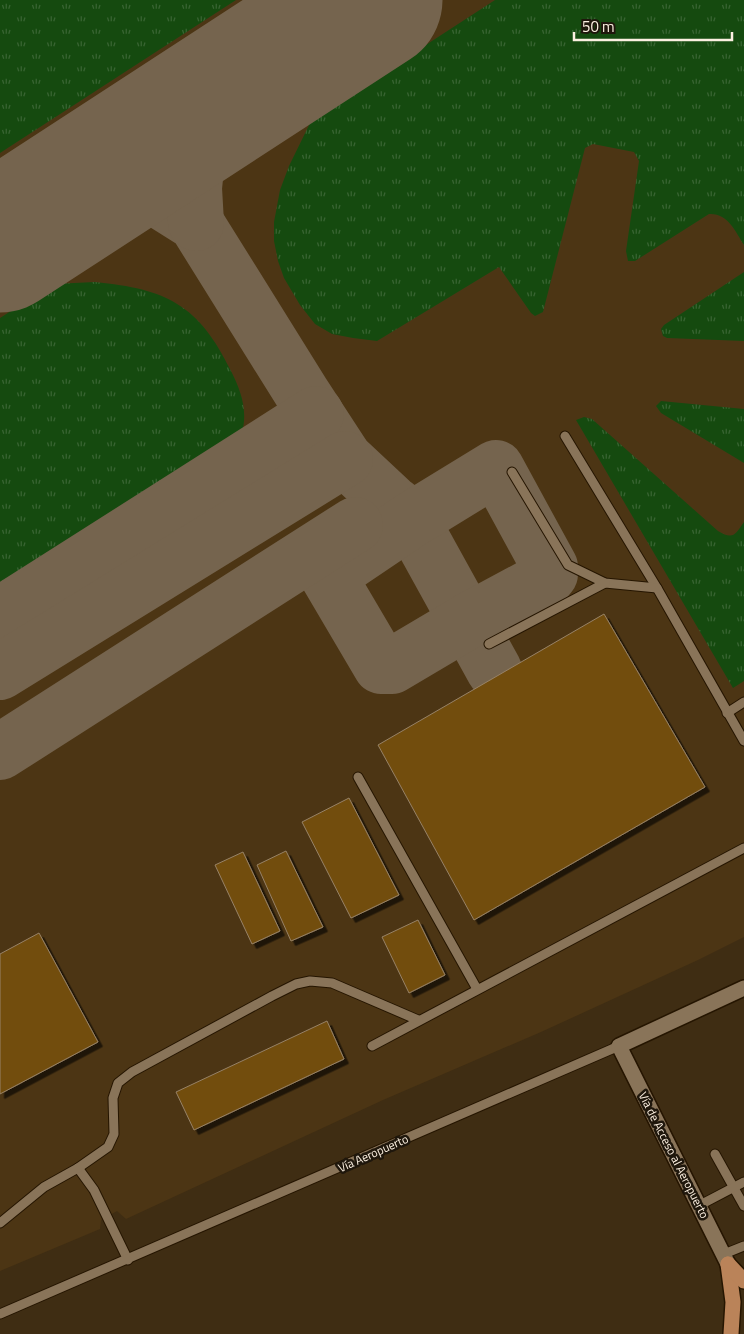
<svg xmlns="http://www.w3.org/2000/svg" width="744" height="1334" viewBox="0 0 744 1334" font-family="'Titillium Web',sans-serif">
<style>
.built{fill:#4c3514}
.grass{fill:url(#grass-tufts)}
.lines{fill:none;stroke-linecap:round;stroke-linejoin:round}
.taxiway{stroke:#75644e;stroke-width:56}
.runway{stroke:#75644e;stroke-width:141}
.building{fill:#724d0f;stroke:#978266;filter:url(#shadow)}
.service-casing{stroke:#251500;stroke-width:11}
.minor-casing{stroke:#251500;stroke-width:18}
.primary-casing{stroke:#251500;stroke-width:18}
.service{stroke:#897459;stroke-width:9}
.minor{stroke:#897459;stroke-width:15}
.primary{stroke:#ba8359;stroke-width:15}
.labels{text-anchor:middle;dominant-baseline:central;stroke-width:5;stroke-linejoin:round;paint-order:stroke}
.street-label{font-size:12px;fill:#fcf0e1;stroke:#1f170c}
</style>
<defs>
<pattern id="grass-tufts" width="24" height="20" patternUnits="userSpaceOnUse" patternTransform="scale(1.25)"><rect width="24" height="20" fill="#154a0f"/><path d="M3 7l-1-3M5 7V3M7 7l1-3M15 17l-1-3M17 17v-4M19 17l1-3" fill="none" stroke="#386432"/></pattern>
<filter id="shadow"><feDropShadow dx="4.5" dy="4.5" stdDeviation="0" flood-color="#0009"/></filter>
</defs>
<rect width="100%" height="100%" fill="#3f2d13"/>
<!-- built -->
<polygon class="built" points="0,0 744,0 744,937 698,960 541,1032 383,1100 126,1219 117,1211 101,1220 100,1229 0,1271"/>
<!-- grass -->
<g class="grass">
<polygon points="0,0 236,0 0,153"/>
<path d="M495,0h249v245c-9,-14 -16,-32 -35,-31l-74,47h-7l-2,-10 13,-90 -5,-9 -41,-8 -8,4 -42,164 -8,4 -4,-3 -32,-46 -122,74 -24,-3 -21,-4 -17,-10 -15,-19 -16,-27 -6,-17 -4,-20v-19l6,-32 9,-24 23,-47z"/>
<polygon points="744,272 744,341 667,338 663,336 661,329 664,325"/>
<path d="M95,282c72,7 104,23 136,89 10,20 17,39 11,62l-242,156v-271l53,-34z"/>
<polygon points="661,401 744,409 744,463 661,413 656,406"/>
<path d="M584,417l8,2 126,112c15,9 17,4 26,-9v159l-11,7 -157,-268z"/>
</g>
<g class="lines">
<!-- taxiway -->
<g class="taxiway">
<polyline points="66,199 112,192 144,194 161,201 196,223 302,393 345,459 391,502 409,516 494,670"/>
<polyline points="196,223 194,188 196,168 209,129 230,92"/>
<polygon points="496,468 550,567 550,574 546,579 468,621 392,666 381,666 328,576 411,520"/>
<polyline points="0,615 316,414"/>
<polyline points="0,672 345,459"/>
<polyline points="0,752 355,525"/>
</g>
<!-- runway -->
<polyline class="runway" points="0,242 372,0"/>
</g>
<!-- building -->
<g class="building">
<polygon points="604,614 705,787 474,920 378,745"/>
<polygon points="349,798 399,895 351,918 302,822"/>
<polygon points="286,851 323,927 291,941 257,865"/>
<polygon points="243,852 280,931 252,944 215,865"/>
<polygon points="418,920 445,975 409,993 382,937"/>
<polygon points="39,933 98,1042 0,1094 0,954"/>
<polygon points="327,1021 344,1059 194,1130 176,1092"/>
</g>
<g class="lines">
<defs>
<g id="service">
<polyline points="565,436 657,588 744,741"/>
<polyline points="512,472 568,565 605,583 657,588"/>
<polyline points="489,644 605,583"/>
<polyline points="727,713 744,702"/>
<polyline points="358,777 477,989"/>
<polyline points="372,1046 744,848"/>
<polyline points="715,1154 744,1206"/>
<polyline points="78,1168 94,1190 128,1260"/>
<polyline points="700,1205 744,1182"/>
<polyline points="0,1223 44,1187 78,1168 108,1147 114,1134 113,1098 118,1083 132,1072 272,996 296,984 310,981 332,983 418,1020"/>
<polyline points="724,1254 744,1246"/>
<polyline points="0,1314 619,1046"/>
</g>
<polyline id="minor" points="728,1264 619,1046 744,988"/>
<g id="primary">
<polyline points="728,1264 733,1302 731,1334"/>
<polyline points="728,1264 744,1281"/>
</g>
</defs>
<!-- service casing -->
<use href="#service" class="service-casing"/>
<!-- minor casing -->
<use href="#minor" class="minor-casing"/>
<!-- primary casing -->
<use href="#primary" class="primary-casing"/>
<!-- service -->
<use href="#service" class="service"/>
<!-- minor -->
<use href="#minor" class="minor"/>
<!-- primary -->
<use href="#primary" class="primary"/>
</g>
<g class="labels">
<!-- street labels -->
<g class="street-label">
<text transform="translate(373 1153) rotate(-24)">Vía Aeropuerto</text>
<text transform="translate(674 1155) rotate(63)">Vía de Acceso al Aeropuerto</text>
</g>
</g>
<!-- scale -->
<path d="M574 32v8h158v-8" fill="none" stroke="#fcf0e1" stroke-width="2.5"/>
<text x="582" y="32" font-size="15" fill="#fcf0e1" stroke="#1f170c" stroke-width="4" paint-order="stroke">50 m</text>
</svg>
